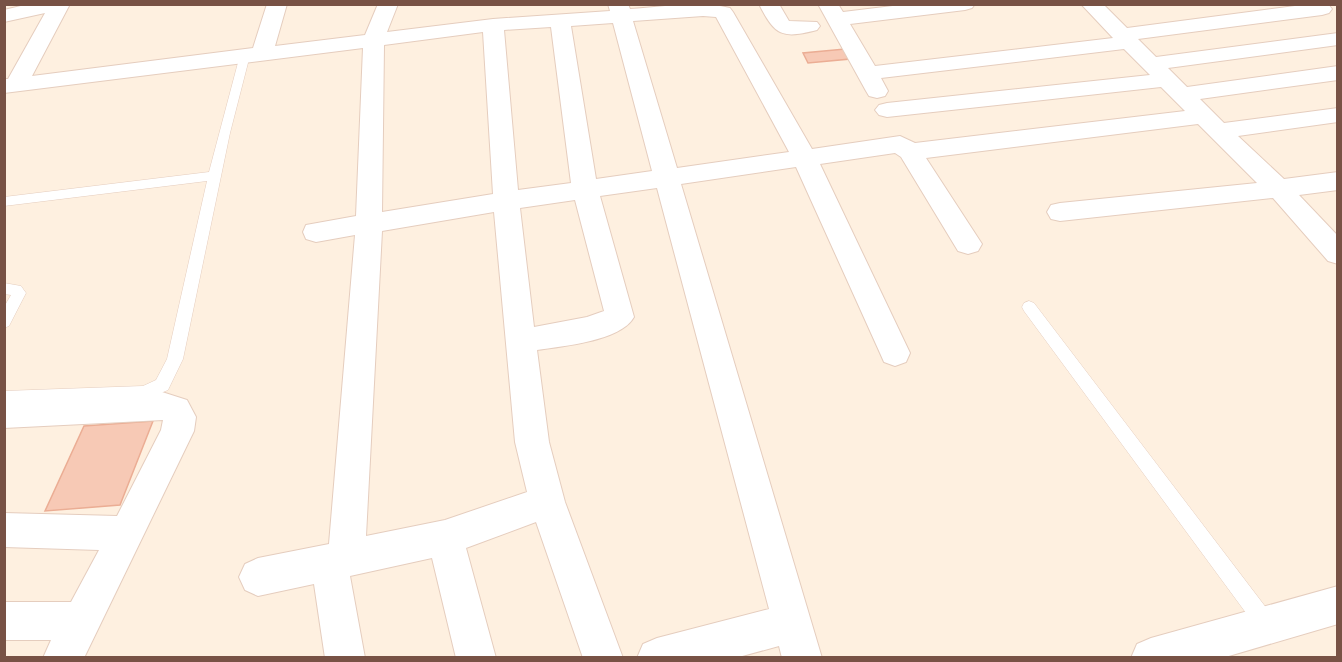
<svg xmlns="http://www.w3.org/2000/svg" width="1342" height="662" viewBox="0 0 1342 662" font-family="'Open Sans',sans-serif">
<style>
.building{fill:#f7c9b5;stroke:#ebad94;stroke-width:1.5}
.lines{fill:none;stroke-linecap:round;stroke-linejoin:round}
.service-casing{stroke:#e5cdbe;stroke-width:1}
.minor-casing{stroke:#e5cdbe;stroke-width:2}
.service{fill:#fff;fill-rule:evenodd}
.minor{fill:#fff;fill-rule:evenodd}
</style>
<rect width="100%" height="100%" fill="#fef0e0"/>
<!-- building -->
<g class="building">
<polygon points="845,49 850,59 808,63 803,53"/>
<polygon points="153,421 120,505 45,511 84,426"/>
</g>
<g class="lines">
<defs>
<g id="service">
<polygon points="245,52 250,55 230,133 183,359 168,390 144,400 4,405 4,391 143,386 156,380 167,359 207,181 4,206 4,197 209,172 240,55"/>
<polygon points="4,283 21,286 26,293 9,326 4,328 4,307 11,295 4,294"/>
<polygon points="1029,301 1034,303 1274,618 1277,625 1274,632 1267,635 1260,632 1024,311 1022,307 1024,303"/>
</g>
<g id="minor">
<path d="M29,4h41l-38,72 221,-28 14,-44h20l-12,42 90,-11 13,-31h20l-11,28 106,-13 117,-8 -2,-7h20l2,5c32,-2 68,-9 100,-1l3,4 79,137 88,-13 15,7 270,-32 -24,-24 -274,30 -8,-2 -4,-5 4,-5 8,-2 263,-28 -26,-26 -243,29 7,13 -3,5 -8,2 -8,-2 -3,-5 -48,-87h20l5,8 66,-8h66l-3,4 -7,2 -115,14 25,42 238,-28 -32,-34h22l24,24 183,-24h18l4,5 -3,4 -7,2 -184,24 18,18 182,-24v12l-170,23 19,19 151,-21v14l-138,19 24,24 114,-15v14l-100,14 46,43 54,-7v18l-39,5 39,41v28l-10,-3 -55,-63 -213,23 -9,-2 -4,-7 4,-7 9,-2 197,-20 -59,-59 -272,34 56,86 -4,7 -10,3 -10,-3 -57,-94 -6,-4 -75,11 90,189 -4,9 -11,4 -11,-4 -4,-9 -84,-186 -115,17 141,474h-40l-3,-12 -44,12h-98l6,-14 14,-6 112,-29 -112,-421 -57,8 34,121c-13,24 -71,29 -97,33l12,92 16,60 58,156h-40l-47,-136 -70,26 30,110h-40l-24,-100 -82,18 15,82h-40l-11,-74 -56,12 -13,-6 -6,-13 6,-13 13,-6 71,-14 26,-309 -39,7 -10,-3 -3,-7 3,-7 50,-9 7,-168 -359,45v-14h4l37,-66 -41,9v-12zM703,16l13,1 73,135 -112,16 -44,-147zM613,23l39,148 -56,8 -25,-153zM551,27l20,156 -53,7 -14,-160zM483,32l10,162 -111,18 2,-167zM575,200l29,111 -17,6 -53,10 -14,-119zM494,212l21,230 12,50 -82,28 -79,16 16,-305z"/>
<path d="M759,4h20l10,17 28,1 3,4 -3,4c-35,9 -42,6 -58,-26z"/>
<polygon points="162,392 187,400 196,417 194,431 84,658 43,658 51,640 4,640 4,602 71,602 99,550 4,547 4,513 117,516 161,430 163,420 4,428 4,400"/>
<polygon points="1338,586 1338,624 1222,658 1131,658 1137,644 1151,638"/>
</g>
</defs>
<!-- service casing -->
<use href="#service" class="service-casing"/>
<!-- minor casing -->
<use href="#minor" class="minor-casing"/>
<!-- service -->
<use href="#service" class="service"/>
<!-- minor -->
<use href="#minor" class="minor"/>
</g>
<!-- border -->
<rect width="1342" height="662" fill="none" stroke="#785245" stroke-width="12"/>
</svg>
